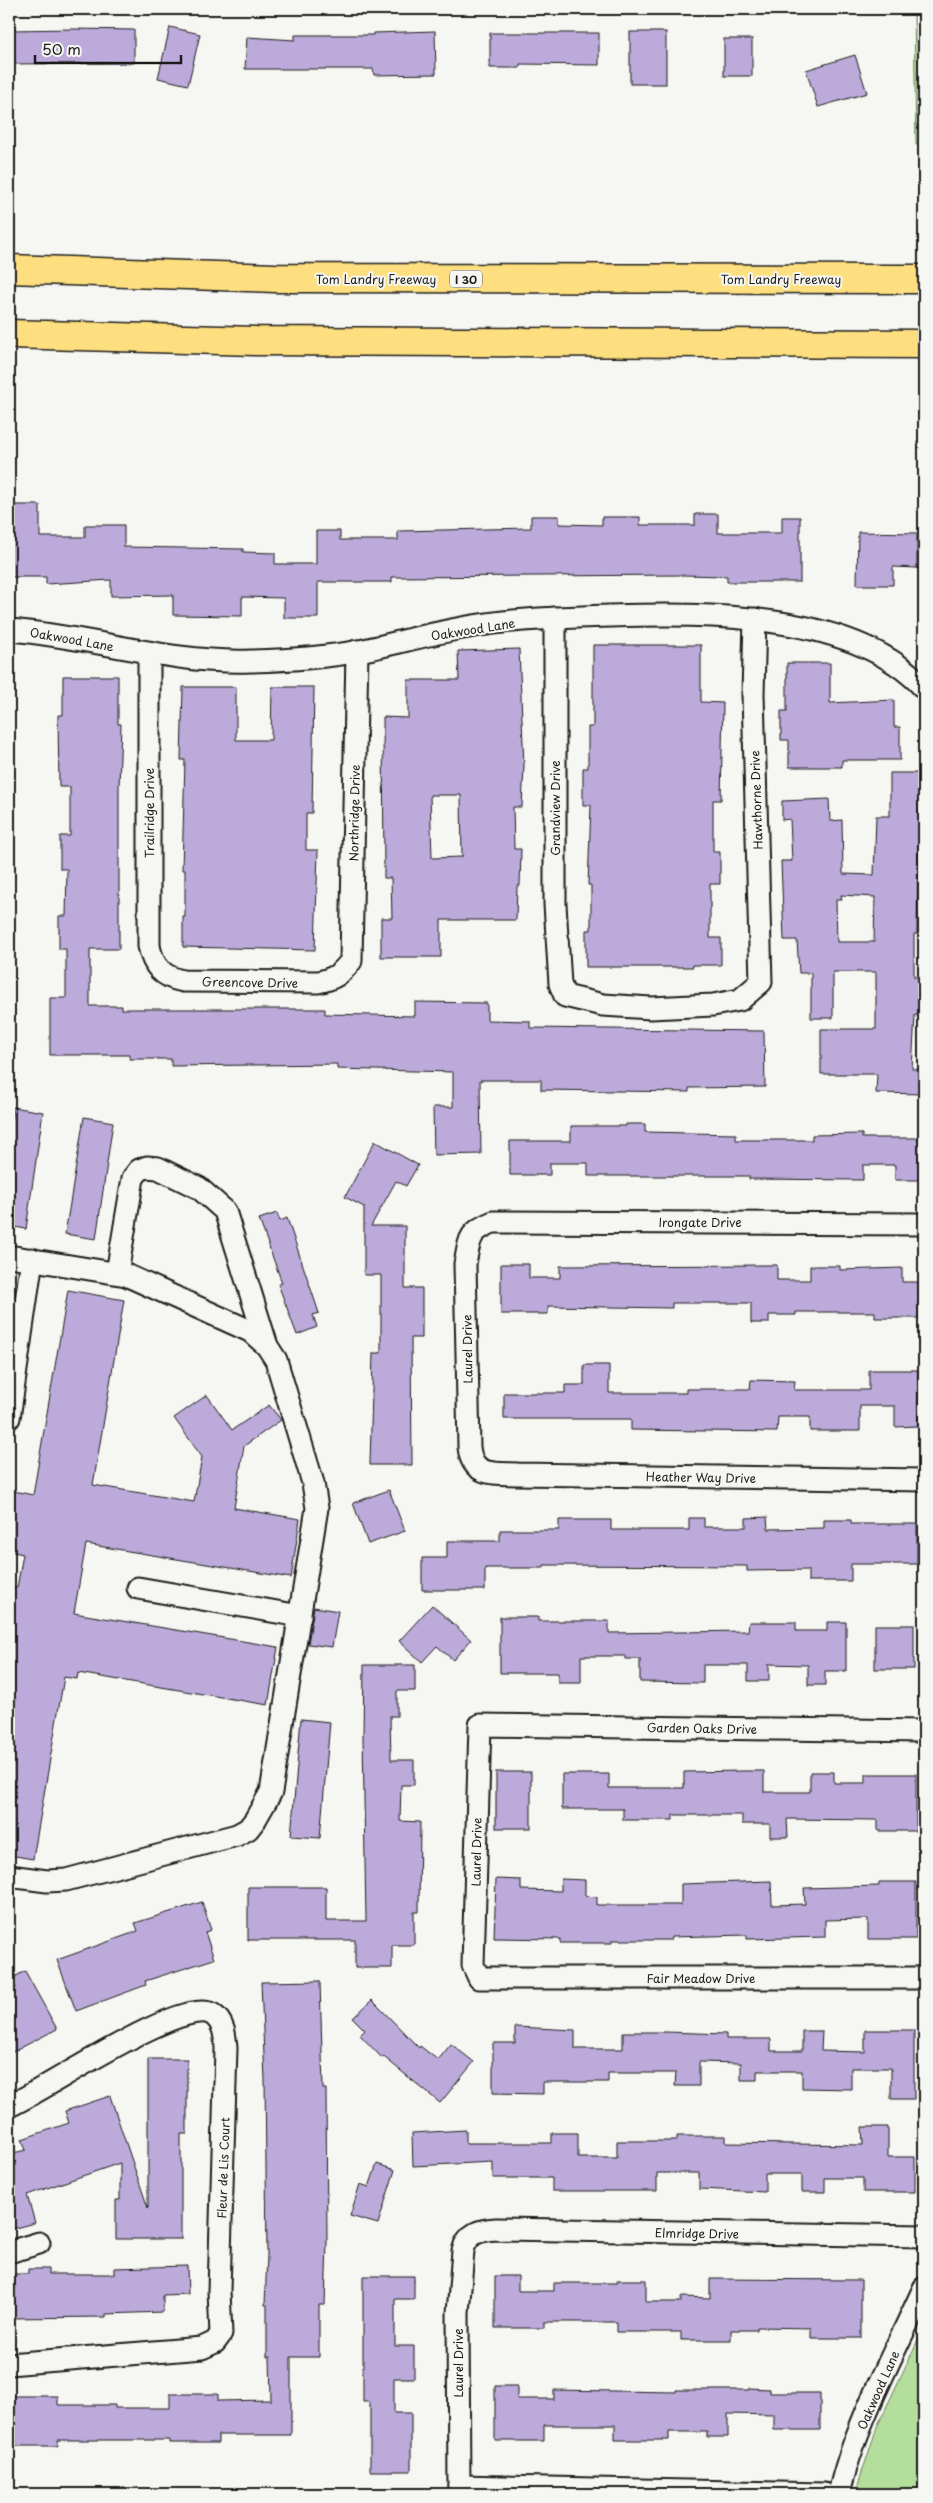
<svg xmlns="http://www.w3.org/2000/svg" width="933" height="2503" viewBox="0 0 933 2503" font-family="'Playpen Sans',sans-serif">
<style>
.green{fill:#b4de9b;stroke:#687d5c}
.building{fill:#bcaada;stroke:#1c1c1c;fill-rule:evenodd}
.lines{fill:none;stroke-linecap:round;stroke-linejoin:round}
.minor-casing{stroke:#1c1c1c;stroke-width:25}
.highway-casing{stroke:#1c1c1c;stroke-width:31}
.minor{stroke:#f6f6f2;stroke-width:21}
.highway{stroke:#fedf80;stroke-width:28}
.labels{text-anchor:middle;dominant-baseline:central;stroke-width:4;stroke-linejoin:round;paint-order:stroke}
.shield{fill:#f6f6f2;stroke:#5d5d5c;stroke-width:1}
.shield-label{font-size:11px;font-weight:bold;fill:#1c1c1c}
.street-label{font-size:12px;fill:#1c1c1c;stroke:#f6f6f2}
</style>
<rect width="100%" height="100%" fill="#f6f6f2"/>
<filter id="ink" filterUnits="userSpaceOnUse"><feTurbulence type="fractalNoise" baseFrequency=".02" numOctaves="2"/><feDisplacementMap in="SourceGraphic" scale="10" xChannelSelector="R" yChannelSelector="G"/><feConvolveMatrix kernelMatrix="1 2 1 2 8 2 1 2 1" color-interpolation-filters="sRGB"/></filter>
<g filter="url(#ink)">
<!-- green -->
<g class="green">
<polygon points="914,9 924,9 924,145 916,145"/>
<polygon points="924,2327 924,2494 855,2494 877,2427"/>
</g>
<!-- building -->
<g class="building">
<polygon points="170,27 200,34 188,85 158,78"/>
<polygon points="75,29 134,30 134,63 9,64 9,30"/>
<polygon points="435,31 436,74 374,75 373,69 245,69 247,37 295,40 295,35 373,35 373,33"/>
<rect x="630" y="32" width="36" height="52"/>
<polygon points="490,33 599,33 599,65 520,64 520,68 490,68"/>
<rect x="724" y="39" width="28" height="37"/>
<polygon points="855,55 867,93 818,107 806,70"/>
<polygon points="9,505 40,505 40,537 85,537 85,525 124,525 124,547 243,549 243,552 275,553 275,564 316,564 316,531 340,531 340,540 398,540 398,531 531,528 531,516 559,516 559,524 602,525 602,517 640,517 640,525 695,525 695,514 718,514 718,533 782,533 782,517 800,517 800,582 727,582 727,576 682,575 392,577 392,582 318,582 318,618 284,618 284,598 242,597 242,616 173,615 173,595 111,596 111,580 46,584 46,577 9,577"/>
<polygon points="858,532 917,533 917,568 893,567 893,585 857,585"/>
<polygon points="593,645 701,645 701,702 723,703 721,800 713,800 713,852 720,852 720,884 710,884 710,938 721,938 721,965 693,965 693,967 586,967 586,930 591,930 591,885 588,885 591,805 583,805 583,768 588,768 588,727 593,727"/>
<path d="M519,649l5,117 -2,41h-9l1,42h7l-1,37h-3l-1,34h-75v37h-60v-39h11l-1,-40h-7l-1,-161 25,1v-38h51l-1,-29zM430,795h31l1,62 -30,1z"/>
<polygon points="787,663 830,663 830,703 894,700 894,727 900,727 900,760 842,760 842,767 789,767 789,740 781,740 781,711 787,711"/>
<polygon points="63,676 118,676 118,724 121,724 119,787 119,949 90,949 90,1006 122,1006 122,1009 325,1009 325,1014 415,1016 415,1002 487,1003 487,1020 530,1021 530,1028 764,1031 765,1087 689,1088 689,1092 541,1090 541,1080 480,1080 481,1154 434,1155 433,1107 453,1107 453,1072 337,1069 337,1064 171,1066 171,1059 130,1059 130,1055 50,1055 50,998 66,998 66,949 59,949 59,916 66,916 67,869 60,869 60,836 70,836 70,787 59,787 58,715 63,715"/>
<polygon points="183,687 236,687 236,740 271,740 272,687 314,687 312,813 306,813 306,850 318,850 315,950 183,947 183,917 185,917 185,870 182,870 185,760 181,760"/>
<path d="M890,773h34l-2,37h-3l-2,124h-3v43h10v38h-9l-3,54h12v25l-48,-1 1,-19h-56v-45h55v-57h-43v46h-22v-45h-12l-2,-33h-13l-3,-79h11l-2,-42 -8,1v-19l47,-2 1,22 12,-1 1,54 31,1 2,-59h14zM841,895l34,2 -1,45h-37l-1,-42h6z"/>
<polygon points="13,1107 43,1112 26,1229 9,1226 9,1136"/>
<polygon points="84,1117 113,1122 96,1239 65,1234"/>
<polygon points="626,1124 645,1124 645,1132 736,1134 736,1140 812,1140 812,1135 862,1134 862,1138 924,1138 924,1180 895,1180 895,1165 863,1165 863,1180 749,1179 749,1176 588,1176 588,1163 550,1163 550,1175 510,1175 510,1141 571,1141 571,1126 626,1126"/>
<polygon points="375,1141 418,1165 406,1186 396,1181 371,1226 405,1226 405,1288 422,1288 422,1338 411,1338 412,1465 370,1465 373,1353 381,1353 381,1275 364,1275 364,1207 345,1197"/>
<polygon points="277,1213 280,1221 287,1218 319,1313 313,1315 317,1327 297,1335 278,1284 282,1283 259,1219"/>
<polygon points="501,1264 529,1264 529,1278 560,1278 560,1266 777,1265 777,1280 810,1280 810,1266 840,1266 840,1270 902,1268 902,1282 920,1282 920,1318 875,1318 875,1312 796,1312 796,1315 769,1315 769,1323 751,1323 751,1303 672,1303 672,1308 548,1306 548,1314 501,1314"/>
<polygon points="68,1290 124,1300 93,1485 194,1502 202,1457 174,1418 207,1395 232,1430 269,1405 281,1420 244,1446 234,1508 300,1519 291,1578 86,1544 74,1613 278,1647 268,1705 78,1673 77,1679 64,1677 33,1859 9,1855 9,1587 17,1588 23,1554 9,1551 9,1490 33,1495"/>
<polygon points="584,1365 609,1365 609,1393 686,1393 686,1389 750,1389 751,1380 795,1381 794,1390 869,1390 869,1370 918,1370 918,1426 895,1427 895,1406 860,1406 860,1431 810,1431 810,1417 778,1417 777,1432 631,1430 631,1419 504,1419 504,1393 565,1393 565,1385 584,1385"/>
<polygon points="389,1490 405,1531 368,1544 353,1503"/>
<polygon points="767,1517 768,1529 824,1528 824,1520 851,1520 851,1524 917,1524 917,1564 851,1564 851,1581 808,1581 808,1570 747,1571 747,1566 544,1565 544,1568 485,1568 485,1590 422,1590 422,1558 447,1558 447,1541 500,1541 500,1530 559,1530 559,1520 611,1520 611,1530 689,1530 689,1518 704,1518 704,1527 746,1527 746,1518"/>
<polygon points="432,1605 471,1640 453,1660 437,1646 422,1662 399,1641"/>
<polygon points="314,1607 338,1611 332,1647 308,1644"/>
<polygon points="500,1617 538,1617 538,1621 609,1621 609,1633 748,1631 749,1622 796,1622 796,1631 827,1631 827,1622 846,1622 846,1671 825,1671 825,1685 808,1685 808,1665 769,1664 769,1681 748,1681 748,1665 703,1665 703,1683 640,1682 640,1659 626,1659 626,1656 581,1656 581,1683 558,1683 558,1673 500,1673"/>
<rect x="875" y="1625" width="39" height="44"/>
<polygon points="364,1665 415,1665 415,1691 397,1691 397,1716 390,1716 391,1760 414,1760 414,1785 401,1785 400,1821 420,1822 419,1912 414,1912 414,1945 392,1945 392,1968 355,1968 355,1940 248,1940 248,1887 326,1887 326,1921 366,1921 363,1735"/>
<polygon points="301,1719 330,1722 320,1838 291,1836"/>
<polygon points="742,1771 764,1771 764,1792 810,1792 810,1772 834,1772 834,1783 866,1783 866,1774 916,1774 916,1831 878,1831 878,1820 787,1819 788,1837 770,1837 770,1824 742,1824 742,1815 673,1815 673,1820 623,1820 623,1809 562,1809 562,1774 609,1774 609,1788 684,1788 684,1772"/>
<rect x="496" y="1772" width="35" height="56"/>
<polygon points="496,1879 521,1880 521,1890 561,1891 561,1879 585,1880 585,1896 597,1897 597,1905 681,1905 681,1884 771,1881 772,1905 805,1904 804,1888 879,1886 879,1882 916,1882 916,1939 868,1939 868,1919 825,1920 825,1937 747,1939 747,1935 671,1937 671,1940 612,1940 612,1943 560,1943 560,1939 494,1938"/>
<polygon points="202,1902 211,1930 205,1932 214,1959 145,1981 146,1985 76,2011 57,1960 138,1931 135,1923"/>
<polygon points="25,1971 57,2029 9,2054 9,1992 16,1988 11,1979"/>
<polygon points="320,1981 323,2089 326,2089 327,2243 325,2305 319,2305 319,2357 291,2357 291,2435 218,2435 218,2443 170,2443 170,2440 58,2440 58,2446 13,2446 13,2396 58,2396 58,2405 115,2405 115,2408 170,2408 170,2394 218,2394 218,2401 271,2400 270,2357 267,2357 267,2305 265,2305 267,2255 265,2080 261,1982"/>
<polygon points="372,2000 419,2048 420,2046 438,2060 451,2044 474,2062 440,2103 384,2057 382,2058 360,2035 365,2030 353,2018"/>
<polygon points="515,2027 575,2030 575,2049 623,2049 623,2032 666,2032 726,2034 726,2039 771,2039 771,2051 802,2051 802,2031 822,2031 821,2051 865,2052 865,2030 914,2030 914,2099 891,2099 891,2068 851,2068 851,2089 802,2088 802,2071 757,2071 757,2080 741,2080 741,2063 699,2062 699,2086 675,2086 676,2073 608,2073 608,2082 543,2082 543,2094 493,2093 493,2043 515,2043"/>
<polygon points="148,2059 187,2059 187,2134 181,2134 181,2239 116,2239 116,2200 120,2200 120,2163 27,2195 35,2223 9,2230 9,2154 26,2150 22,2139 69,2123 65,2111 110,2096 148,2208"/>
<polygon points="862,2127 888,2127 888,2157 915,2157 915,2192 863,2192 863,2178 825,2178 825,2192 802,2192 802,2174 765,2174 765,2192 699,2189 699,2173 657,2173 657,2191 552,2191 552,2178 493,2178 493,2162 413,2166 412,2133 466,2130 466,2143 552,2143 552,2133 578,2133 578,2158 617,2158 617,2141 677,2141 677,2136 726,2136 726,2143 863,2145"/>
<polygon points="377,2164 395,2170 378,2224 350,2216 360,2184 369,2187"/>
<polygon points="187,2266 188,2294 163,2295 163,2312 106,2314 106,2317 9,2318 9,2274 28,2274 28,2269 48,2269 48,2274 114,2274 114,2268"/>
<polygon points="363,2276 414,2276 414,2299 395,2299 395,2346 414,2346 414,2378 394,2378 394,2413 411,2413 411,2471 370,2471 370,2402 363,2402"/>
<polygon points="495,2276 518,2276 518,2291 554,2291 554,2283 617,2283 617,2280 646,2280 646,2302 681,2302 681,2297 710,2298 710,2279 861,2280 861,2338 811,2338 811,2328 757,2327 757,2330 731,2330 731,2340 681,2340 681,2332 617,2332 617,2322 544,2322 544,2328 495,2328"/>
<polygon points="495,2386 517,2386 517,2399 554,2399 554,2390 676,2392 676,2390 749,2390 749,2388 770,2389 770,2393 820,2393 820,2430 774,2430 774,2415 728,2414 728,2437 707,2437 707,2432 669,2432 669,2440 615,2440 615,2425 544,2425 544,2441 495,2441"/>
</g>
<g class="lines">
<defs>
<g id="minor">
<polyline points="555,618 555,904 560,984 565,996 603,1005 651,1008 713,1005 740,1000 761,982 753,694 755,619"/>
<path d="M9,630c81,6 160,34 242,31 36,-1 73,-3 108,-10 48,-10 95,-24 144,-29 36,-4 72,-5 108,-6 95,-3 244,-4 313,72"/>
<path d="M149,653v293c4,20 13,31 34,35l135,1c16,-3 23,-8 33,-21l6,-310"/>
<path d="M924,1224l-431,-2c-25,10 -23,17 -28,42l4,183c3,30 24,26 49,27l406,6"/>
<polyline points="9,1256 126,1275 250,1331 267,1346 276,1360 313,1483 317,1508 271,1792 255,1820 248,1829 237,1835 66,1880 47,1881 9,1876"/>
<polyline points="117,1273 133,1178 139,1170 147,1167 158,1168 199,1188 225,1211 267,1346"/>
<polyline points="9,1418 32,1259"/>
<polyline points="138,1588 300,1616"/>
<polyline points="924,1731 480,1725 473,1965 479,1978 924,1978"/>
<path d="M9,2106c35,-15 172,-109 203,-92 12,8 13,21 14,34l-7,243 2,43 -6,8 -13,6 -193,16"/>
<polyline points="9,2252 39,2243"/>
<polyline points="459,2486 824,2494"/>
<path d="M459,2494l-1,-181 5,-62c4,-18 17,-21 33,-22l428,7"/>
<path d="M839,2494c15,-68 56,-142 85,-206"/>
</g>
<g id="highway">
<polyline points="9,269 275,278 924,279"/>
<polyline points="9,334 256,341 924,344"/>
</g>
</defs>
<!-- minor casing -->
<use href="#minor" class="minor-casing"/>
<!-- highway casing -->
<use href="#highway" class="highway-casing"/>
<!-- minor -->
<use href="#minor" class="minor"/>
<!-- highway -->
<use href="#highway" class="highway"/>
</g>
</g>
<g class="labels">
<!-- shield labels -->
<rect class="shield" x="450" y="270.5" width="32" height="17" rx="4"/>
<g class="shield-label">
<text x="466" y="279">I 30</text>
</g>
<!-- street labels -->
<g class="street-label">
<text x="376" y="279">Tom Landry Freeway</text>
<text x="781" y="279">Tom Landry Freeway</text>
<text transform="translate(473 629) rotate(-9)">Oakwood Lane</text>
<text transform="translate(72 639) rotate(10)">Oakwood Lane</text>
<text transform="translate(756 800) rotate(-92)">Hawthorne Drive</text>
<text transform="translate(555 808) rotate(-90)">Grandview Drive</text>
<text transform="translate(149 813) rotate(-90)">Trailridge Drive</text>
<text transform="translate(354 813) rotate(-89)">Northridge Drive</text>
<text transform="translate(250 982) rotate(1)">Greencove Drive</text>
<text x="700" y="1222">Irongate Drive</text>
<text transform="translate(467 1349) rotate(-91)">Laurel Drive</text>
<text transform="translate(701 1477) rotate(1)">Heather Way Drive</text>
<text transform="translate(702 1728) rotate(1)">Garden Oaks Drive</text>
<text transform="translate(476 1852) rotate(-89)">Laurel Drive</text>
<text x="701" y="1978">Fair Meadow Drive</text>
<text transform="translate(223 2168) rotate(-88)">Fleur de Lis Court</text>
<text transform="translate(697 2233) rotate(1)">Elmridge Drive</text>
<text transform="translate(458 2363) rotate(-90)">Laurel Drive</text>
<text transform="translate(878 2390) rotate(-66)">Oakwood Lane</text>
</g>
</g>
<!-- margin -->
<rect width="933" height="2503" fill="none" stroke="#f6f6f2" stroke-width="30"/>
<rect x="15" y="15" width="903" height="2473" fill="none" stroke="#1c1c1c" stroke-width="2" filter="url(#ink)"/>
<!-- scale -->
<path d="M35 55v8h146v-8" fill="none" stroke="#1c1c1c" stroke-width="2.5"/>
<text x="42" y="55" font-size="15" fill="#1c1c1c" stroke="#f6f6f2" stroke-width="4" paint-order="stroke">50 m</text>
</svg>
